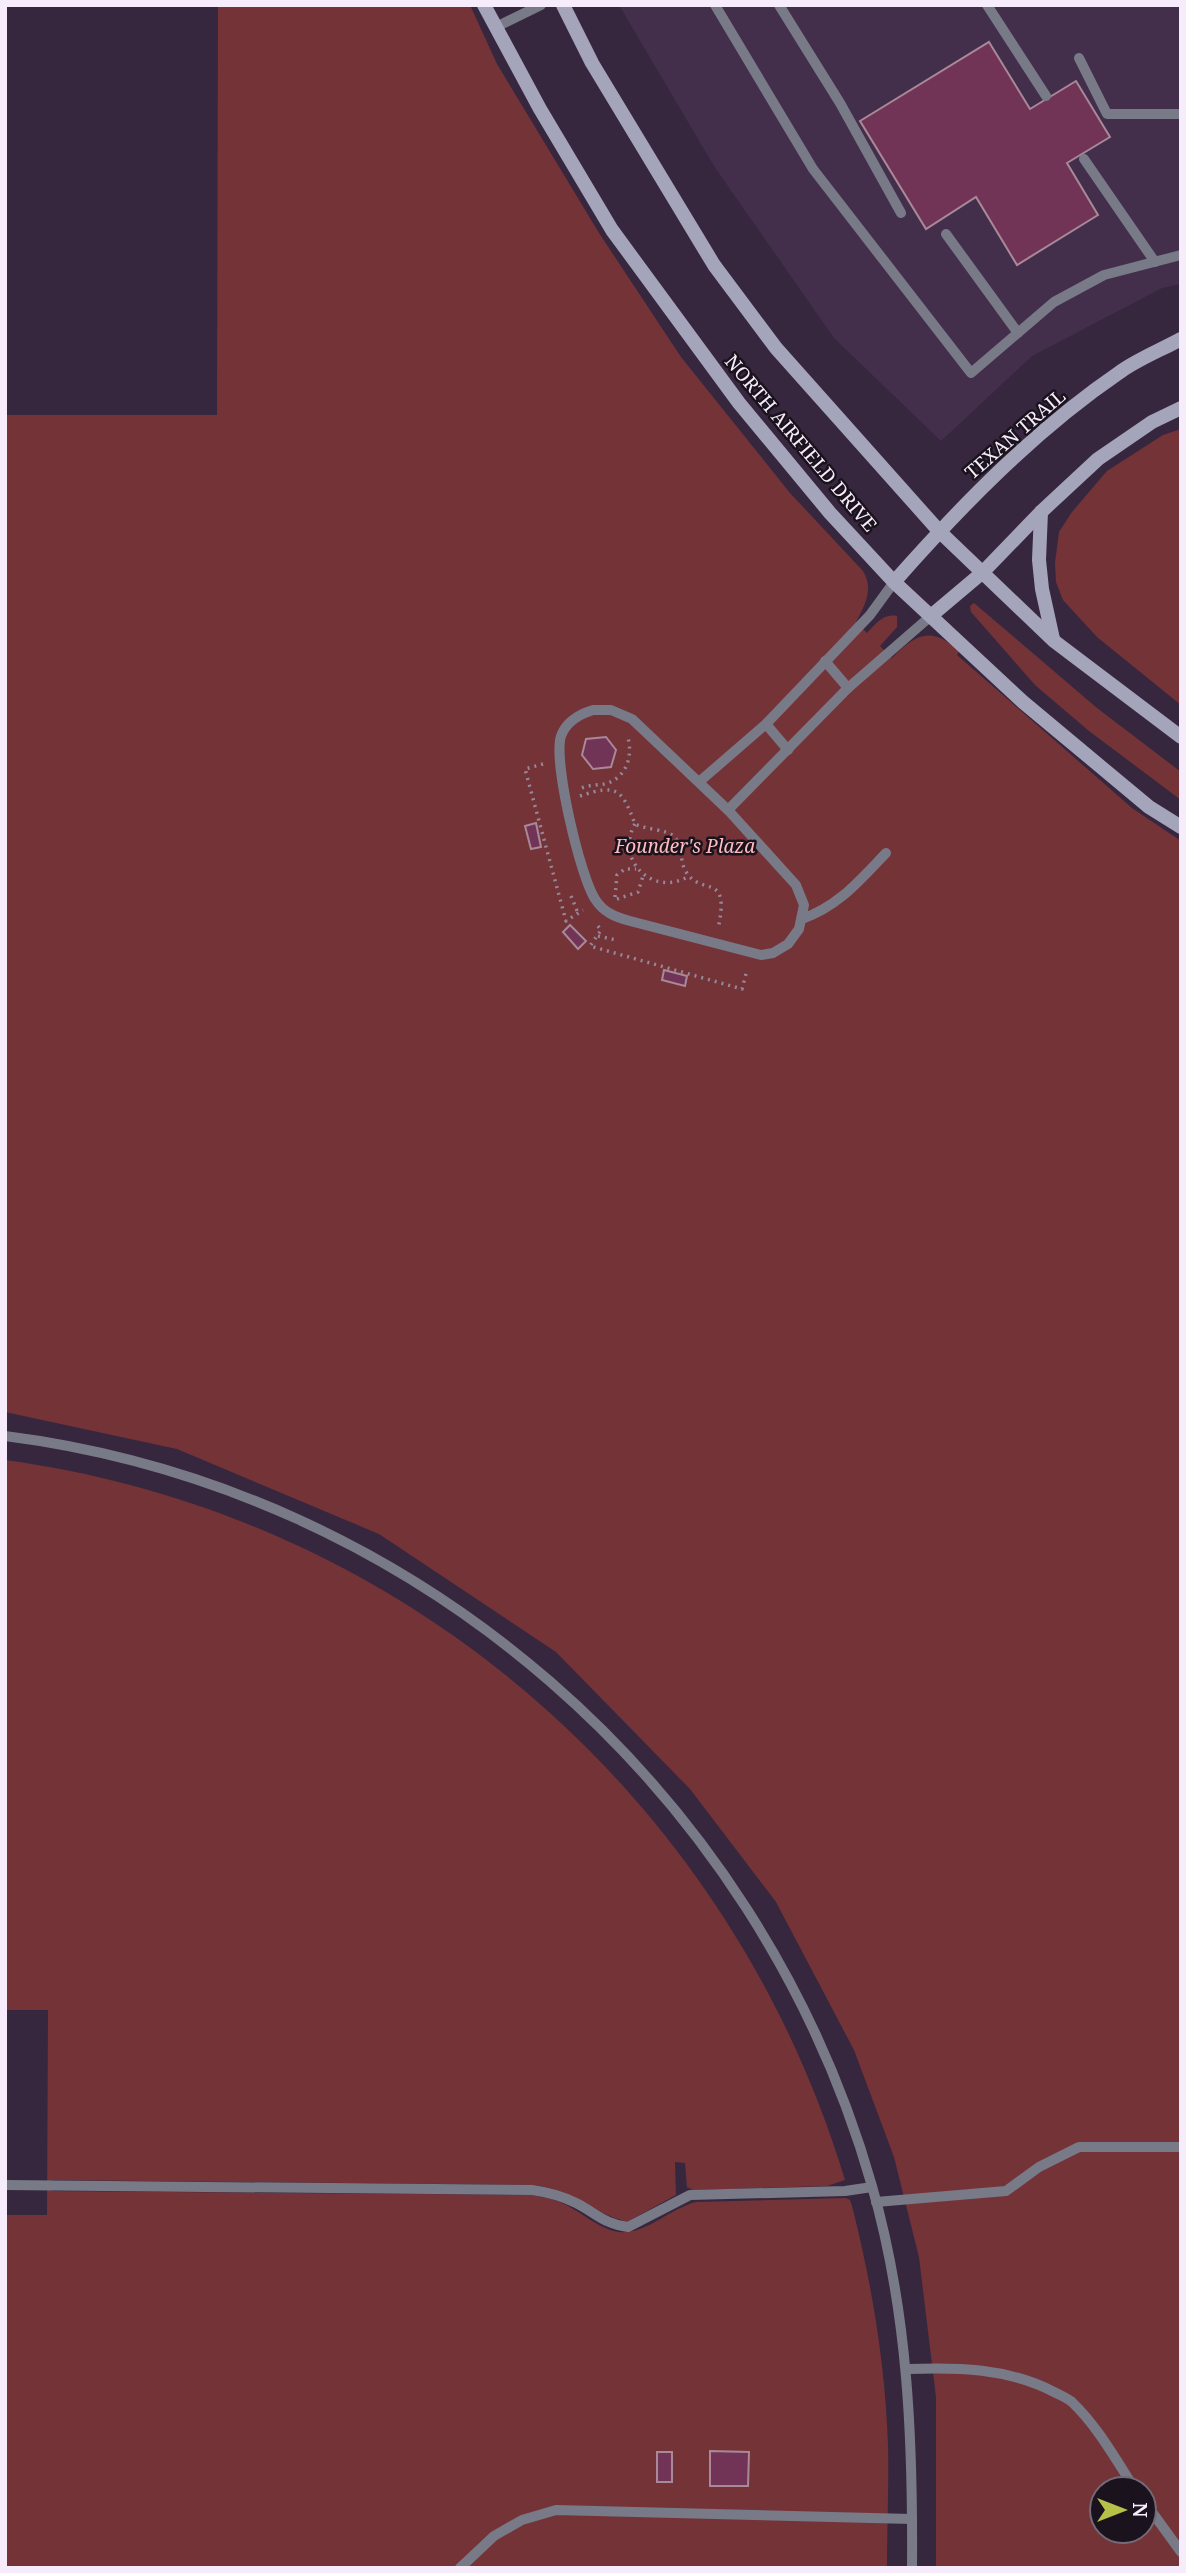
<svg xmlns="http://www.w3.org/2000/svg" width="1186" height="2573" font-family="'Noto Serif',serif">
<rect width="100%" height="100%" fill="#37273e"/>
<!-- built -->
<polygon fill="#432f4c" points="619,5 1181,5 1181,284 1162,288 1032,356 941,441 834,338 714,166"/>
<!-- green -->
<g fill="#743337" fill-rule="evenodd">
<path d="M218,5H470L497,64L599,233L681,357L790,493L863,571C874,589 865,605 856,622L867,633C875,624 884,613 897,616V627L880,646L892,658C916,633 932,626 959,651L957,655L1132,808L1181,841V2568H936V2397L919,2257L894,2157L854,2050L776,1902L690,1789L556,1652L379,1534L177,1449L5,1412V415H217ZM1102,2489H1144V2531H1102Z"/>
<polygon points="1181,429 1181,705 1097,637 1063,600 1056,582 1055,563 1059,532 1072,512 1107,471 1163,435"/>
<polygon points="974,603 1097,708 1181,772 1181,800 1089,731 1035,685 971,612 970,606"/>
<path d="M5,1460C404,1514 729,1796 845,2180L827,2186L693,2190L687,2187L685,2163L675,2162L676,2195L627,2222C593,2213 568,2187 531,2185L52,2180V2191L531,2195C541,2197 552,2198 562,2203C583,2212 603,2234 626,2232C649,2231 672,2208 696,2202L846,2198L850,2200L852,2206C872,2285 885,2363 888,2444C889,2485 887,2527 887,2568H5V2215H47L48,2010H5Z"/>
</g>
<!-- building -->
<g fill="#713457" stroke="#a98898" stroke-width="2">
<polygon points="989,42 1030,109 1076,81 1110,137 1067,163 1098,215 1017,265 976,197 926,229 860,121"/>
<polygon points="606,737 616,750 611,767 593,769 582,755 586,739"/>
<polygon points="536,823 541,847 531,849 525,826"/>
<polygon points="570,925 586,941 578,949 563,932"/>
<polygon points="664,970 687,976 685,986 662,980"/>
<polygon points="710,2451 749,2452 748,2486 710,2486"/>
<rect x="657" y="2452" width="15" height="30"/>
</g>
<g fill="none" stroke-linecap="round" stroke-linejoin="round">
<!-- path -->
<g stroke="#95889b" stroke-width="3.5" stroke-dasharray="2 5" stroke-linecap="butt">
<polyline points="543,764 525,769 566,921 583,910"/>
<path d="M582,788C589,785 597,785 604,784C626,779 633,757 628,738"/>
<path d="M580,796C618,783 622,790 635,824C645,829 666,830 672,835C684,844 679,859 685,870C701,899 731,869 718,929"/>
<path d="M635,824C614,860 654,898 689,876"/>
<polyline points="571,896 578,913"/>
<polyline points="615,897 617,875 625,869 636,869"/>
<polyline points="617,899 638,892 643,876"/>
<polyline points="598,926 601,930 590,946 742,989 747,970"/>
<polyline points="598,936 616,940"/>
</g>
<!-- lane -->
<g stroke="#797a88" stroke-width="10">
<polyline points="715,5 813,169 971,373 1054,302 1104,275 1181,255"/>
<polyline points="779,5 840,103 901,213"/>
<polyline points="987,5 1046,96"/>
<polyline points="496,27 541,5"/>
<polyline points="1079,58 1107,114 1181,114"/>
<polyline points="1084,159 1155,262"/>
<polyline points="946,234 1018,333"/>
<polyline points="825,661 848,688"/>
<path d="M593,710H611L632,719L728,810L796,885L804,905L799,929L788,944L773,953L761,955L630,921C615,917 603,912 595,899C580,876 553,761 561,736C566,722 580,714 593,710Z"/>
<polyline points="766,724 788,750"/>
<polyline points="699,782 766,724 870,615 894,582"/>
<polyline points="728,810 848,688 932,615"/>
<path d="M802,919C839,906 860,880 886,853"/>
<path d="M5,1436C416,1488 759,1789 872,2186C908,2311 913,2439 912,2568"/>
<path d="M5,2185L532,2190C547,2192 562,2196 576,2203C596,2213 604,2224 628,2227L690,2195L845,2191L872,2187"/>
<polyline points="876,2202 1006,2191 1039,2167 1079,2147 1181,2147"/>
<path d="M907,2369C957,2367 1008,2368 1054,2392C1060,2395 1067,2398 1072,2402C1098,2427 1116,2460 1135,2489"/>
<polyline points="1144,2501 1181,2552"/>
<polyline points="460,2568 494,2536 522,2520 556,2510 912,2519"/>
</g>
<!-- secondary -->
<g stroke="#a4a5bb" stroke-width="14">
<polyline points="484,5 540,109 612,230 739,403 830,513 894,582 1023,702 1149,807 1181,827"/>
<polyline points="563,5 592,63 714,265 776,348 939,531 1054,641 1181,737"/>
<polyline points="1041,512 1039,560 1042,589 1053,639"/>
<path d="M894,582C962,505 1035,430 1120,372C1138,359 1161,350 1181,339"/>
<polyline points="932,615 983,572 1041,512 1098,459 1152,422 1181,408"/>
</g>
</g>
<g text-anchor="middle" stroke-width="5" stroke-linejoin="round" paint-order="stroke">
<!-- street labels -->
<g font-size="19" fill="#f6ecfb" stroke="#1a131e">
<text transform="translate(1015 434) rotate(-41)" y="7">TEXAN TRAIL</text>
<text transform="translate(801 443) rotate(50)" y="7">NORTH AIRFIELD DRIVE</text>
</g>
<!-- park labels -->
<g font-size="19" font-style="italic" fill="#febcbd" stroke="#1a131e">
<text x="685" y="853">Founder's Plaza</text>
</g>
</g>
<!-- border -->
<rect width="1186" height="2573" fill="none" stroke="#f6ecfb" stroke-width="14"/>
<!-- north arrow -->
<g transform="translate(1123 2510) rotate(90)"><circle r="33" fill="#1a131e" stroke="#726a76" stroke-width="2"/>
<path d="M0-5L12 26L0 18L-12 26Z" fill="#b7c148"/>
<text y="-10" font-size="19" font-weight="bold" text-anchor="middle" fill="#f6ecfb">N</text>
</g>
</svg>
